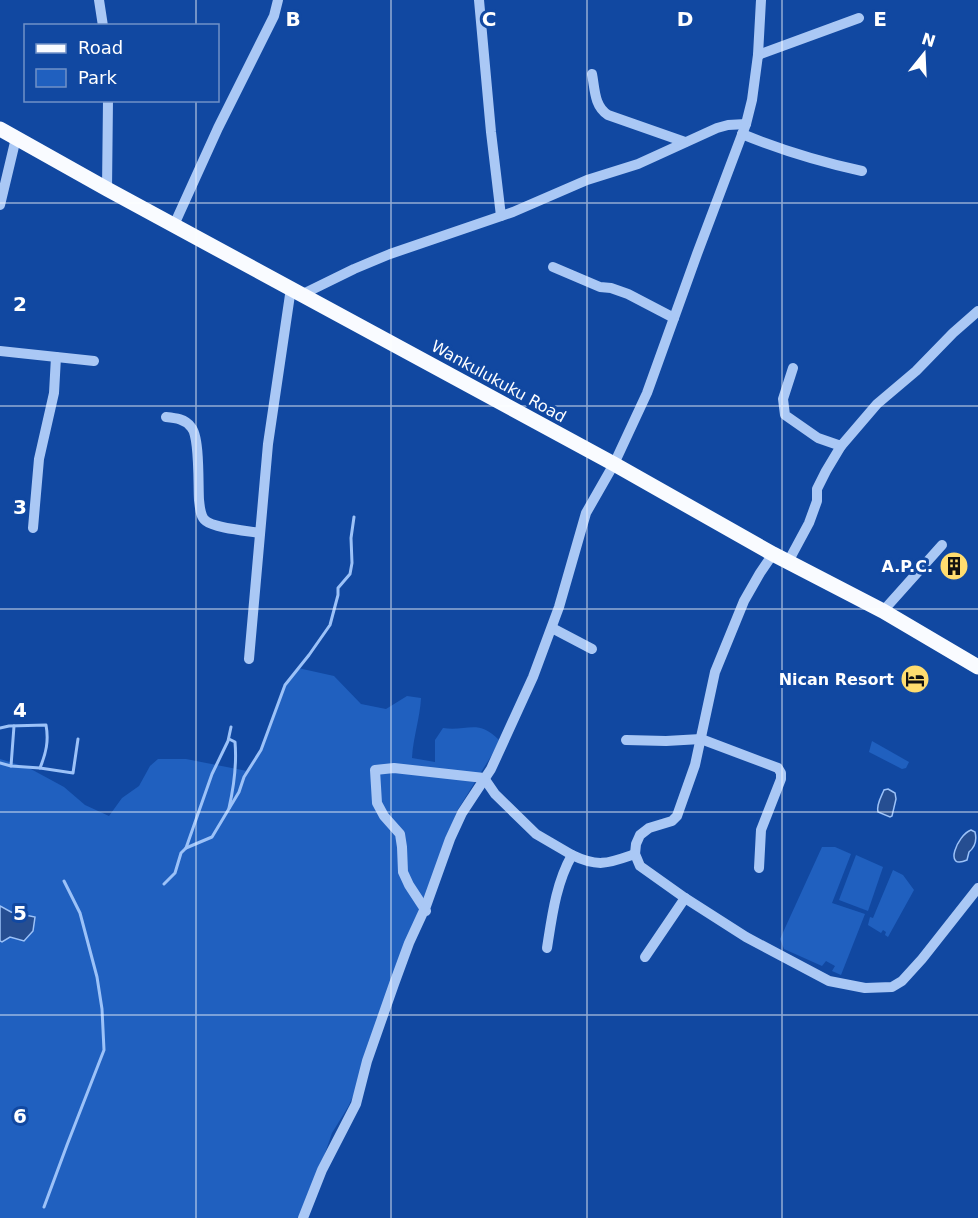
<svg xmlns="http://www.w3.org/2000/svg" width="978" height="1218" font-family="'DejaVu Sans',sans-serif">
<rect width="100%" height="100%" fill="#1148a1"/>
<!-- green -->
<g fill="#2060bf">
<path d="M298,668L334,676L361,704L386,709L407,696L421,698C420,718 413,738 412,758L435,762V740L443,728C466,732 478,718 499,740L493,753L457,811L355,1092L348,1107L332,1133L312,1191L301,1218H0V941L2,942L35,917L11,912L0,906V759L29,768L64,787L85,805L109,816L122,798L139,786L150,766L158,759H186L247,771L261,750L285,685Z"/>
<polygon points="872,741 909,762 906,768 902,769 869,752"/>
<polygon points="822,847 835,847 851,854 832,903 865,914 841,975 832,971 835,966 826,961 822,966 784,949 780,939"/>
<polygon points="856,855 883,867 868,911 839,900"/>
<polygon points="893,870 903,875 914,890 888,937 885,935 886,932 883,930 881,933 868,925 870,917 873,918"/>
</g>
<!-- water -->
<g fill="#264e91" stroke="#9cc2f8" stroke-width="1.5">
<path d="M888,789L895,793L896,799L892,816L890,817L878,812C876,805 881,797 884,790Z"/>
<path d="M971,830L975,832C977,840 975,847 969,852L967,860C943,871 957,835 971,830Z"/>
<polygon points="0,906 11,912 35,917 33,931 24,941 10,937 2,942 0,941"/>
</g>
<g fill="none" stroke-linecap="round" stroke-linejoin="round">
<!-- stream -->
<g stroke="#9cc2f8" stroke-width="3">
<path d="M0,728L9,726L46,725C49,741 46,753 40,768"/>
<polyline points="0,763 11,766 40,768 73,773 78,739"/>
<polyline points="11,766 14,726"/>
<path d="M229,808C234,786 237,765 235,742L229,739"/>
<polyline points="186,848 212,837 239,792 244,777 261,750 285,685 309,655 330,625 338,595 338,588 350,574 352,563 351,538 354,517"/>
<polyline points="164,884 175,873 181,853 186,848 212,774 228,741 231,727"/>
<polyline points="44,1207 67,1145 104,1050 102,1009 97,977 80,913 64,881"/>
</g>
<!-- minor -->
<g stroke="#aac8f5" stroke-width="10">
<polyline points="99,0 103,26"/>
<polyline points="479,0 491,132 501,216"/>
<polyline points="758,55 859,18"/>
<path d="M592,74C595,89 594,106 608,115L685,142"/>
<path d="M742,134C781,150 821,162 862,171"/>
<polyline points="107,189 108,100"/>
<polyline points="0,205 16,138"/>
<polyline points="174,225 218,128 274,16 278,0"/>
<polyline points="553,267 600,287 611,288 628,294 674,318"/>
<polyline points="303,294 354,269 390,254 513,212 587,180 638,164 717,128 728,125 746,124"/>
<polyline points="0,351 94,361"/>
<polyline points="793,368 783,399 785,415 818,438 841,446 877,404 916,371 953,333 978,311"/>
<path d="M166,417C176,418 185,419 191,427C200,436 198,485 199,500C200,507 200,517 206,521C214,528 249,531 260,533"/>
<polyline points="33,528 39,459 54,393 56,357"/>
<polyline points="773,554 760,573 744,601 715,672 695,765 677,816 672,821 649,828 640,835 636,844 635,854 640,866 685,898 746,937 829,981 865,988 892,987 902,981 922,959 978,888"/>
<polyline points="788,562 809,523 817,501 817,489 826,471 841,446"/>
<polyline points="883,611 942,545"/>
<polyline points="552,628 592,649"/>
<polyline points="249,659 268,444 291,288"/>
<polyline points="626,740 666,741 701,739 778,768 781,773 781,779 761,830 759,868"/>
<polyline points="426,911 409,885 403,872 402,847 400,834 384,816 377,803 375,770 394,768 484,778 495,794 536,834 572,855"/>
<path d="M547,948C552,916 556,883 572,855C599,868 609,863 635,854"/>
<polyline points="645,957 685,898"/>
<polyline points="303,1218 322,1170 356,1104 367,1061 394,984 409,943 426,906 450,839 462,813 491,769 533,677 559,607 586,513 614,464 647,393 697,254 746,124 752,100 758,55 761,0"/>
</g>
<!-- major -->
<polyline stroke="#f9fbff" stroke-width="15" points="0,129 107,189 614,464 773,554 883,611 978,667"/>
</g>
<!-- grid -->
<path fill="none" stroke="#fff" stroke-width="1.5" stroke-opacity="0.55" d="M196,0V26M391,0V1218M587,0V1218M782,0V1218M196,100V1218M0,203H978M0,406H978M0,609H978M0,812H978M0,1015H978"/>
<!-- icons -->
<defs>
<g id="building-disc" transform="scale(1.5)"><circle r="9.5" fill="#ffdd6f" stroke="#1148a1"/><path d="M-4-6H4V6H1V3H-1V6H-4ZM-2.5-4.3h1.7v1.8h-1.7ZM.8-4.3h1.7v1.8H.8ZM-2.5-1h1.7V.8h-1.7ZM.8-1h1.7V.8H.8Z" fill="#111"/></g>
<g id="hotel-disc" transform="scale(1.5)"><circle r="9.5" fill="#ffdd6f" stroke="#1148a1"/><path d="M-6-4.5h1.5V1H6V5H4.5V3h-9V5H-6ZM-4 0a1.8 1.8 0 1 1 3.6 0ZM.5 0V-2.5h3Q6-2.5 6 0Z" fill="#111"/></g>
</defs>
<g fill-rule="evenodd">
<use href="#building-disc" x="954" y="566"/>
<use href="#hotel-disc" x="915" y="679"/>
</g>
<g text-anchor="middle" stroke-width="6" stroke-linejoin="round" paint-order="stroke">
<!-- street labels -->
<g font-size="16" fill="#fff" stroke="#1148a1">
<text transform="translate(499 381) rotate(29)" y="6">Wankulukuku Road</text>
</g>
<!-- poi labels -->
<g font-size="16" font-weight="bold" fill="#fff" stroke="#1148a1" text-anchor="end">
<text x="933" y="572">A.P.C.</text>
<text x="894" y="685">Nican Resort</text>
</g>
</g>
<g font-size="20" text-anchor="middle" font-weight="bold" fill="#fff" stroke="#1148a1" stroke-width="6" stroke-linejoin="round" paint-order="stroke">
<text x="293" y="26">B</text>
<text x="489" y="26">C</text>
<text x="685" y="26">D</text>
<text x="880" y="26">E</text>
<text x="20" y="311">2</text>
<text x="20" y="514">3</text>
<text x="20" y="717">4</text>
<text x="20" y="920">5</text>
<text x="20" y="1123">6</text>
</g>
<!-- legend -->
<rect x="24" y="24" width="195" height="78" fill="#1148a1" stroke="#7091c7" stroke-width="1.5"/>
<rect x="36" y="44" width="30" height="9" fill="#f9fbff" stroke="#7091c7" stroke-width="1.5"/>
<text x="78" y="54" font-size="18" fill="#ffffff">Road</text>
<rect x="36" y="69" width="30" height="18" fill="#2060bf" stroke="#7091c7" stroke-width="1.5"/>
<text x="78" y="84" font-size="18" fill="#ffffff">Park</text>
<!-- north arrow -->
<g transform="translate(924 54) rotate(18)" stroke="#1148a1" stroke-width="4.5" paint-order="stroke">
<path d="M0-4.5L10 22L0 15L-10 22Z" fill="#ffffff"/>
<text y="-9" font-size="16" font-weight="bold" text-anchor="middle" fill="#ffffff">N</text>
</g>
</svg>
